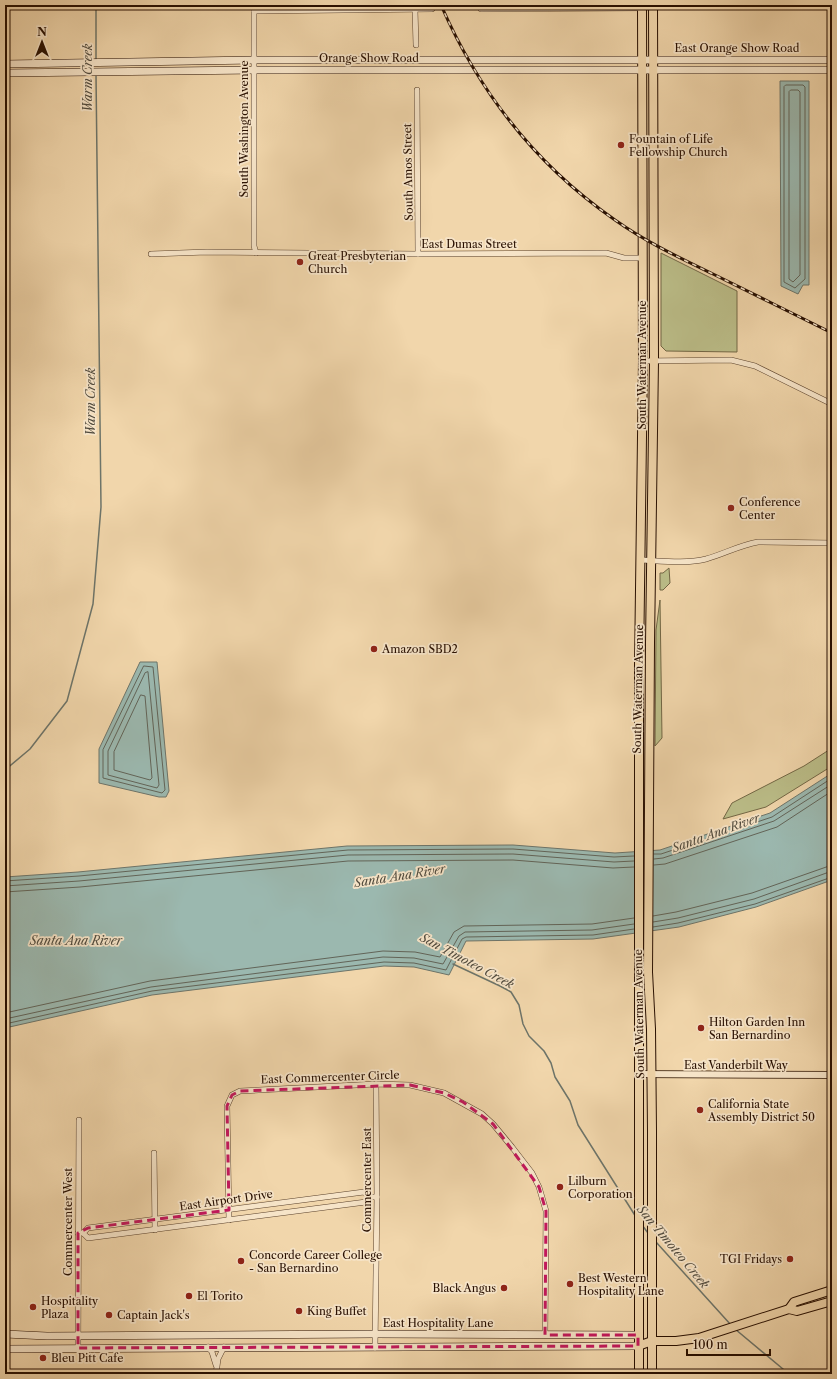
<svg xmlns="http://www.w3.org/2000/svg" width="837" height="1379" font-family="'Libre Caslon Text',serif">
<rect width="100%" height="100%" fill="#f1d6ab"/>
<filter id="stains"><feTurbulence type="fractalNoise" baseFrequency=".005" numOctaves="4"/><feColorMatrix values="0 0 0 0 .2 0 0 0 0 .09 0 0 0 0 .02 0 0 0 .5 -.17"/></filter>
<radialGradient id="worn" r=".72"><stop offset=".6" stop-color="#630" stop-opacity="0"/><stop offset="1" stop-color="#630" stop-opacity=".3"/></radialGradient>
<!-- green -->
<g fill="#bbbd88" stroke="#726644">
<polygon points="661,253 737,291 737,352 666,351 661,346"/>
<polygon points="669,568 670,583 663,590 660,590 660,573 663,573"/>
<polygon points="660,600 662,738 655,746 656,630"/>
<polygon points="832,748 832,766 766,807 723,819 732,803 804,766"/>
</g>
<!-- water -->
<g fill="#9bb8af" stroke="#6d7469">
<polygon points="780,81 809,81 809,285 803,285 798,294 781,286"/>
<polygon points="140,662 157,662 169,791 166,797 159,797 99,783 99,749"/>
<polygon points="832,773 832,880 756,907 679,927 593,939 466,941 449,975 414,967 384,966 152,995 5,1028 5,877 78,872 347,846 513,845 615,853 660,850 770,813"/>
</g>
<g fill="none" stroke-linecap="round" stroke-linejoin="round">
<!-- shore -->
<g stroke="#626458" stroke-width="1">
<polygon points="786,85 803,85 805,87 805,279 795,288 784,282 784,87"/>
<polygon points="791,90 798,90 800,92 800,275 793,282 789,279 789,92"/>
<polygon points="144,666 153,667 165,790 162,793 103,778 103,750"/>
<polygon points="148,672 159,785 157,788 108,775 108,751 145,673"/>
<polygon points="141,695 145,696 152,778 150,780 114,770 114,752"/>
<polyline points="654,854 661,854 772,817 832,778"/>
<polyline points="654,859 663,858 774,821 832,784"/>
<polyline points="654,865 665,864 777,827 832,791"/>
<polyline points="5,881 79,876 348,850 513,849 614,857 634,856"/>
<polyline points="5,886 79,881 348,855 513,854 614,862 634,861"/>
<polyline points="5,892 80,887 348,861 513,860 613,868 634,867"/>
<polyline points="653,916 676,912 752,893 832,865"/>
<polyline points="653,922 678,918 754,899 832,871"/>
<polyline points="653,927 678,923 755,904 832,877"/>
<polyline points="5,1013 150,981 383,951 415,952 440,957 454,932 464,926 592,924 634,918"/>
<polyline points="5,1019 151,987 383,957 414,958 443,964 459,936 465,932 592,930 634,924"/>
<polyline points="5,1024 152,991 384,962 414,963 446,970 462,939 466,937 593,935 634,929"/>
</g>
<!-- stream -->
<g stroke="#6d7469" stroke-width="1.5">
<polyline points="96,61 96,5"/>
<polyline points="5,770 30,749 67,701 93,604 101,507 96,75"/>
<polyline points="453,964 500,986 511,992 519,1005 523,1024 529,1036 544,1051 551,1063 555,1077 570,1101 578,1125 636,1217"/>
<polyline points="642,1225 648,1233"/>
<polyline points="656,1242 731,1325"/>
<polyline points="735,1329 789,1374"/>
</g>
<!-- minor casing -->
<g stroke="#5a412b" stroke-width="6">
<g id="minor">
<polyline points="254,5 254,246 256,253"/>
<polyline points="481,5 481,9 642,8"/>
<polyline points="415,10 416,45"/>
<polyline points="254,11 432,9"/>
<polyline points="417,90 418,254"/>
<polyline points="151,254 207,252 418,254 606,253 624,258 642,258"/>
<polyline points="643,361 731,360 755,366 832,404"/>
<path d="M641,560C662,561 686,564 706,559C724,554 740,545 758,542L832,543"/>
<polyline points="154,1153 155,1230"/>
<polyline points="229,1220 227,1106 232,1095 240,1091 376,1084 410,1085 444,1093 482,1114 493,1124 512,1147 532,1173 539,1187 546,1211 545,1335"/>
<polyline points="78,1233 83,1233 88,1238 119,1234 366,1202 371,1197 377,1197"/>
<polyline points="83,1233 88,1228 364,1192 371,1197"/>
<polyline points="208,1347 212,1352 216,1365"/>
<polyline points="78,1348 79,1120"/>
<polyline points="375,1348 377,1197 376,1084"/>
<polyline points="216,1374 218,1359 224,1347"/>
</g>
</g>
<!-- tertiary casing -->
<g stroke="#5a412b" stroke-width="8">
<polyline id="tertiary" points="640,1074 832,1075"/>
</g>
<!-- secondary casing -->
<g stroke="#280f00" stroke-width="8">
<g id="secondary">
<polyline points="5,64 255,60 832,60"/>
<polyline points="5,73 255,70 832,70"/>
<polyline points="5,1334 47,1336 375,1334 638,1335"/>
<polyline points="5,1349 638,1346"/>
</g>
</g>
<!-- primary casing -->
<g stroke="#280f00" stroke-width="10">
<g id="primary">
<polyline points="789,1309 794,1302 832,1290"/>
<polyline points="638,1346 652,1341 676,1341 699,1338 789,1309 797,1311 832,1301"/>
<polyline points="639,1374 639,665 643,361 642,5"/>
<polyline points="652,1374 652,1131 651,1029 648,972 650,643 654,361 653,5"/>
</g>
</g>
<!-- minor -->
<use href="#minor" stroke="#f6e4c8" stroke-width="5"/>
<!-- tertiary -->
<use href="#tertiary" stroke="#f6e4c8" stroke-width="6"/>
<!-- secondary -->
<use href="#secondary" stroke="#f6e4c8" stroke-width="7"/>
<!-- primary -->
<use href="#primary" stroke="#f1d6ab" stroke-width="8"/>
<!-- rail casing -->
<g stroke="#280f00" stroke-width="3">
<path id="rail" d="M441,5C479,92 537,166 615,220C646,242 680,258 713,274C753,294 792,313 832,333"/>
</g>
<!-- rail -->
<use href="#rail" stroke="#f6e4c8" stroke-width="1.5" stroke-dasharray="4.5" stroke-linecap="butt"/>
</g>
<!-- marked area -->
<path fill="none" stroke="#c2185b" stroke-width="3" stroke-dasharray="8 5" stroke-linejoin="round" d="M410,1085L444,1093L463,1102L493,1124L539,1187L546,1211L545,1335H638V1346L78,1348V1233L88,1228L229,1210L227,1106L232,1095L240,1091Z"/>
<!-- markers -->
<g fill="#8f2418" stroke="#f6e4c8" stroke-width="1.5">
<circle cx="621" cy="145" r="4"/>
<circle cx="300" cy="262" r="4"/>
<circle cx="731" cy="508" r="4"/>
<circle cx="374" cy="649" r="4"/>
<circle cx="701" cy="1028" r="4"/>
<circle cx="700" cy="1110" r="4"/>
<circle cx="560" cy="1187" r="4"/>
<circle cx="790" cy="1259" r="4"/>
<circle cx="241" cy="1261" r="4"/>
<circle cx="570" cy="1284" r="4"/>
<circle cx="504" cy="1288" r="4"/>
<circle cx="189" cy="1296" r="4"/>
<circle cx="33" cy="1307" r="4"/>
<circle cx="299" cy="1311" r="4"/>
<circle cx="109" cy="1315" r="4"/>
<circle cx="43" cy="1358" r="4"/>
</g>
<g text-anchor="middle" stroke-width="3.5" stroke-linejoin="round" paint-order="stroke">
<!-- street labels -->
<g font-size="11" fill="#280f00" stroke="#f6e4c8">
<text x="737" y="52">East Orange Show Road</text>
<text x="369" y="62">Orange Show Road</text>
<text transform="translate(244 129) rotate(-90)" y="4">South Washington Avenue</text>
<text transform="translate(408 172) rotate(-91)" y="4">South Amos Street</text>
<text x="469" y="248">East Dumas Street</text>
<text transform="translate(642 365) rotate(-90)" y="4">South Waterman Avenue</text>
<text transform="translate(638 689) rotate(-89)" y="4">South Waterman Avenue</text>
<text transform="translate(639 1014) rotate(-91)" y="4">South Waterman Avenue</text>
<text x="736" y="1069">East Vanderbilt Way</text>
<text transform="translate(330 1077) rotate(-2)" y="4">East Commercenter Circle</text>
<text transform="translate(367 1180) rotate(-90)" y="4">Commercenter East</text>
<text transform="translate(226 1200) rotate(-8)" y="4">East Airport Drive</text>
<text transform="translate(68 1222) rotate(-90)" y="4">Commercenter West</text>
<text x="438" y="1327">East Hospitality Lane</text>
</g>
<!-- poi labels -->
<g font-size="11" fill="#280f00" stroke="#f6e4c8" text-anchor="start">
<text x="629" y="143">Fountain of Life<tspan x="629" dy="13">Fellowship Church</tspan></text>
<text x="308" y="260">Great Presbyterian<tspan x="308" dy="13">Church</tspan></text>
<text x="739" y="506">Conference<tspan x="739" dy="13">Center</tspan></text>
<text x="382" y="653">Amazon SBD2</text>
<text x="709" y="1026">Hilton Garden Inn<tspan x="709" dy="13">San Bernardino</tspan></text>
<text x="708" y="1108">California State<tspan x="708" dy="13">Assembly District 50</tspan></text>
<text x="568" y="1185">Lilburn<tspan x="568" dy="13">Corporation</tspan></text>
<text x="249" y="1259">Concorde Career College<tspan x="249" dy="13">- San Bernardino</tspan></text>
<text x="782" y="1263" text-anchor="end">TGI Fridays</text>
<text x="578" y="1282">Best Western<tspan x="578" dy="13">Hospitality Lane</tspan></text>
<text x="496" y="1292" text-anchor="end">Black Angus</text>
<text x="197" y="1300">El Torito</text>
<text x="41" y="1305">Hospitality<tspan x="41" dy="13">Plaza</tspan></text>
<text x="307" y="1315">King Buffet</text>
<text x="117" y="1319">Captain Jack's</text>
<text x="51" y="1362">Bleu Pitt Cafe</text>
</g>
<!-- water labels -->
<g font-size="12" font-style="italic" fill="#504a3d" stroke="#f6e4c8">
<text transform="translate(88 78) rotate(-90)" y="4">Warm Creek</text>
<text transform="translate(91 402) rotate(-90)" y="4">Warm Creek</text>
<text transform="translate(716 833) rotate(-20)" y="4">Santa Ana River</text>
<text transform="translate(400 876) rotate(-9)" y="4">Santa Ana River</text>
<text x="76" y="945">Santa Ana River</text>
<text transform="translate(467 961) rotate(28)" y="4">San Timoteo Creek</text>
<text transform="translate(673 1247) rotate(50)" y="4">San Timoteo Creek</text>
</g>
</g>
<!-- margin -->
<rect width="837" height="1379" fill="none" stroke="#f1d6ab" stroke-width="20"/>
<rect x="6" y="6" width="825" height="1367" fill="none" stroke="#280f00" stroke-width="2"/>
<rect x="10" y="10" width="817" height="1359" fill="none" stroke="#280f00"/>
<!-- north arrow -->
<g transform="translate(42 42)" stroke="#f6e4c8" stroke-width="3" paint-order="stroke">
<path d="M0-3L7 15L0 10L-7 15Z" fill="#280f00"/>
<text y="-6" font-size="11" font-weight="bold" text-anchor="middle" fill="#280f00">N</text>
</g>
<!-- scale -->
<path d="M687 1349v6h83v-6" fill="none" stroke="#280f00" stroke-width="2"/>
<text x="693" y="1349" font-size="12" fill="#280f00" stroke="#f6e4c8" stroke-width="3" paint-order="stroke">100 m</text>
<rect width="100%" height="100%" filter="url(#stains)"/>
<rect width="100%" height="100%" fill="url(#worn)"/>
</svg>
